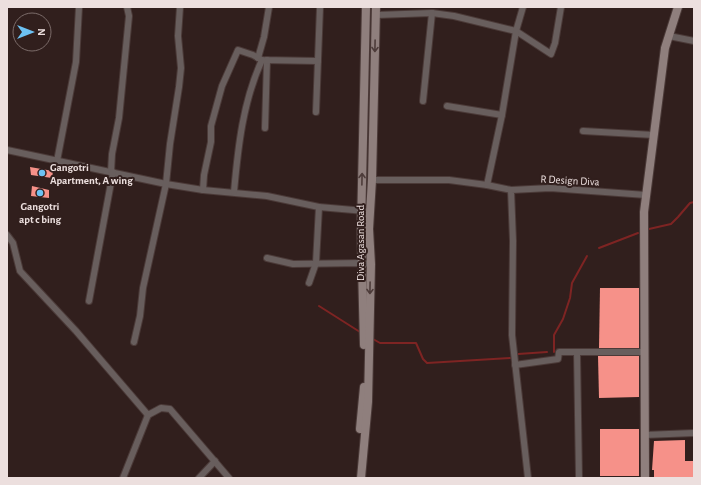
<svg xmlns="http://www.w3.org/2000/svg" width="701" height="485" font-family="'Alegreya Sans',sans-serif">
<rect width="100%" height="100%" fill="#311f1d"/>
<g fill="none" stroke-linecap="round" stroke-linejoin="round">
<!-- stream -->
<g stroke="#7e2423" stroke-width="2">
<polyline points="649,229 671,224 678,217 690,203 694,202"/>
<polyline points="599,248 638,233"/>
<polyline points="319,306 360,332"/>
<polyline points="373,339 380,343 416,343 423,359 427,363 510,358"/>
<polyline points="554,352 554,335 563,319 570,298 572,283 587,256"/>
<polyline points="518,354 547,352"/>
</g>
</g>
<!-- building -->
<g fill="#f69189">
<polygon points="30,167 53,171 52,178 31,175"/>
<polygon points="32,186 49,190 49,198 31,196"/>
<polygon points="600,288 639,288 639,348 599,348"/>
<polygon points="598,356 639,356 639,397 599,398"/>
<rect x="600" y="429" width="39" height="47"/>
<polygon points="685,440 685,461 694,461 694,478 654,478 654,470 652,470 654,441"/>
</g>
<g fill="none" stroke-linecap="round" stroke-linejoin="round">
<!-- street casing -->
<g stroke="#4b3a38" stroke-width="8">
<g id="street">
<polyline points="376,15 432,13 454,16 516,31 551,54 555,43 561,7"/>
<polyline points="669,36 694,41"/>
<polyline points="258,58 264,37 269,7"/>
<polyline points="423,101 432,13"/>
<polyline points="447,106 502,115"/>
<polyline points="316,112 320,7"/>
<polyline points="265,128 267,60"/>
<polyline points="583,131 654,135"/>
<polyline points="7,150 166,184 203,190 267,196 319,207 365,211"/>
<polyline points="57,161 76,62 79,7"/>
<polyline points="111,172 112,154 119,118 129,16 127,7"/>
<polyline points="372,180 449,180 487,185 511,190"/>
<polyline points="487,185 502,115 516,31 523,7"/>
<polyline points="203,190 204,175 211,142 211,126 222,86 238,50 253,55 262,60 318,61"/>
<path d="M234,192C238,147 243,101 262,60"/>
<polyline points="7,235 13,243 20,271 76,331 148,415 161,408 170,409 229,478"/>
<polyline points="267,258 293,264 362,263 371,264"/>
<polyline points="309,283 316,263 319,207"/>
<polyline points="89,301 113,172"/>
<polyline points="134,342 140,316 143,288 166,184 170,144 179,87 181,68 178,36 180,7"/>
<polyline points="577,352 579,478"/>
<polyline points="515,365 558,359 559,352 644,352"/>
<polyline points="644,435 694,433"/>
<polyline points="123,478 148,415"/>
<polyline points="199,478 215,461"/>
<polyline points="528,478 512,335 513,241 511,190 550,188 646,195"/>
</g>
</g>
<!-- secondary casing -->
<g stroke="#4b3a38" stroke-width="10">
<g id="secondary">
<polyline points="364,345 361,227 366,7"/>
<polyline points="360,429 364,387"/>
<polyline points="361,478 368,402 371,264 369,229 372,180 376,7"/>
<polyline points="645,478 644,212 665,48 678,7"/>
</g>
</g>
<!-- street -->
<use href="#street" stroke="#685e5d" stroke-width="6"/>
<!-- secondary -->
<use href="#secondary" stroke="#8f7f7d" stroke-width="8"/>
</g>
<!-- one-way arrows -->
<defs><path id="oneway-shaft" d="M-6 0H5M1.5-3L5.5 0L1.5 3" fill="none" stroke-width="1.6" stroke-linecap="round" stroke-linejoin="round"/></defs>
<g stroke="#4d3c3a">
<use href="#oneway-shaft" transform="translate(375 46) rotate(91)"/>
<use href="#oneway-shaft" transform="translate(362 179) rotate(-89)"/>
<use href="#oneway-shaft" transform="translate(370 288) rotate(91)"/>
</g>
<!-- markers -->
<g fill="#6dc2f3" stroke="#311f1d" stroke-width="1.5">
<circle cx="42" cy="173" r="4"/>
<circle cx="40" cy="193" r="4"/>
</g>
<g text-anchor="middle" stroke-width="4" stroke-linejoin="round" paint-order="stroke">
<!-- poi labels -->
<g font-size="11" font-weight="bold" fill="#ecdfde" stroke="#311f1d" text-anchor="start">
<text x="50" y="171">Gangotri<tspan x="50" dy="13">Apartment, A wing</tspan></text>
<text x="40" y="210" text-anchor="middle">Gangotri<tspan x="40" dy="13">apt c bing</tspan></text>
</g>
<!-- street labels -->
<g font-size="11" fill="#ecdfde" stroke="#311f1d">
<text transform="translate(570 180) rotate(3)" y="4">R Design Diva</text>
<text transform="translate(360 243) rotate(-90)" y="4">Diva Agasan Road</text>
</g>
</g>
<!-- border -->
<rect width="701" height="485" fill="none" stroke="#ecdfde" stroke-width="16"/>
<!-- north arrow -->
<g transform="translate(32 32) rotate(90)"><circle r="19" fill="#311f1d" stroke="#7c6c6a"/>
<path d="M0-3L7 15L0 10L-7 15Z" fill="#6dc2f3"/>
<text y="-6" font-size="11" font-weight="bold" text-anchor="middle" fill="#ecdfde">N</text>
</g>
</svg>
